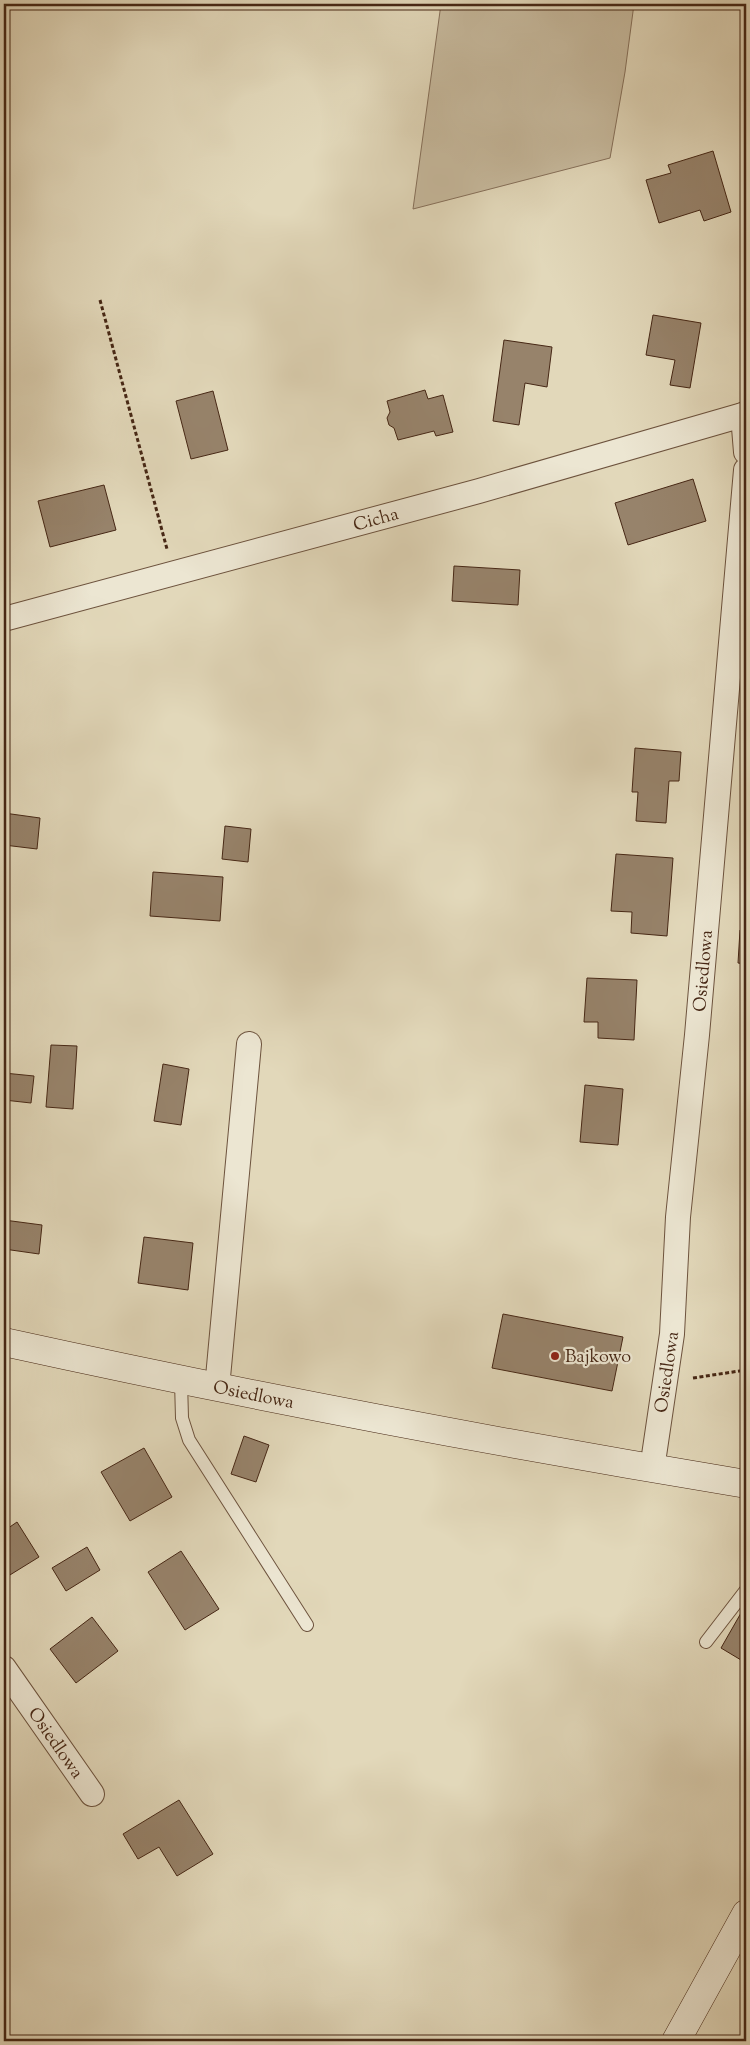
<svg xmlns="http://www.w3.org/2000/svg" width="750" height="2045" font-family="'Sorts Mill Goudy',serif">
<rect width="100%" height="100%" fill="#e2d8ba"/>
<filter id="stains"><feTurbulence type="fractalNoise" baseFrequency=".004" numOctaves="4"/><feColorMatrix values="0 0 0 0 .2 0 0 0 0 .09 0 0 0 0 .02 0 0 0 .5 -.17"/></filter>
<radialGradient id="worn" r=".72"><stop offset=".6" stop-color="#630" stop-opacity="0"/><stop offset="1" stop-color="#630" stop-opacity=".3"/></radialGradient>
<!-- green -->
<polygon fill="#c7ba9e" stroke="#86705a" points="441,4 634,4 625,72 610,158 413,209"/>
<!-- building -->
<g fill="#97836b" stroke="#462715">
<polygon points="713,151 731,212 704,221 700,210 659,223 646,180 671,173 668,165"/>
<polygon points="653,315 701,323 690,388 670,385 675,360 646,355"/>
<polygon points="504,340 552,347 547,387 525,383 519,425 493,421"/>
<polygon points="425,390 428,399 443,395 453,432 436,436 434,431 398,440 394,428 389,425 387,418 390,412 387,401"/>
<polygon points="213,391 228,450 191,459 176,401"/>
<polygon points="693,479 706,521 628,545 615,503"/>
<polygon points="104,485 116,530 50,547 38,501"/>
<polygon points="454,566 520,570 518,605 452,601"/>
<polygon points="635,748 681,752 679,781 669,781 666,823 636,821 638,792 632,792"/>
<polygon points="4,813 40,818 37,849 4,845"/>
<polygon points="225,826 251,829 248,862 222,859"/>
<polygon points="616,854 673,858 667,936 631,933 632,912 611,911"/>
<polygon points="153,872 223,877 220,921 150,916"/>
<polygon points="740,930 746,930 746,964 738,963"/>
<polygon points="587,978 637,980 634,1040 598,1038 598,1022 584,1022"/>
<polygon points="51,1045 77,1046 73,1109 46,1107"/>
<polygon points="163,1064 189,1069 181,1125 154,1121"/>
<polygon points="4,1073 34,1076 31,1103 4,1100"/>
<polygon points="585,1085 623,1089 618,1145 580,1142"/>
<polygon points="4,1220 42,1225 39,1254 4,1249"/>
<polygon points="144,1237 193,1243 188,1290 138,1283"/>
<polygon points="503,1314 623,1337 612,1391 492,1368"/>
<polygon points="244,1436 269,1445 256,1482 231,1474"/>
<polygon points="144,1448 172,1497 130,1521 101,1472"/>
<polygon points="17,1522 39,1557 5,1578 4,1576 4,1531"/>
<polygon points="87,1547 100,1570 66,1591 52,1568"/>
<polygon points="181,1551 219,1609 185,1630 148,1572"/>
<polygon points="745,1606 746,1607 746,1663 721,1648"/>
<polygon points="92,1617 118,1651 76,1683 50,1649"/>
<polygon points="179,1800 213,1854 177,1876 159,1847 138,1859 123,1834"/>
</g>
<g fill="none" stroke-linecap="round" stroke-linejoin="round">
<!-- lane casing -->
<g stroke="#6d533e" stroke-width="14">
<g id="lane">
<polyline points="181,1381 182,1418 189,1440 307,1625"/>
<polyline points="706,1642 746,1590"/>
</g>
</g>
<!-- street casing -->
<g stroke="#6d533e" stroke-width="26">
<g id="street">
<polyline points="743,415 746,452"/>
<path id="s1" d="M4,619L479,491L746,414"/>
<polyline points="217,1388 249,1044"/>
<path id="s2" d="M652,1469L672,1334L678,1217L697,1035L746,470"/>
<path id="s3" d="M4,1668L92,1794"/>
</g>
</g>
<!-- secondary casing -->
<g stroke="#462715" stroke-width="29">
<g id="secondary">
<path id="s4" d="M4,1342C250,1396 498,1443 746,1484"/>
<polyline points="676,2041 746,1914"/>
</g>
</g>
<!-- path -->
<g stroke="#462715" stroke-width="3" stroke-dasharray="4 2.5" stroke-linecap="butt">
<polyline points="100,300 167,549"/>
<polyline points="693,1378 746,1370"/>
</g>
<!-- lane -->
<use href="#lane" stroke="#ece6d2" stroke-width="12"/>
<!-- street -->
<use href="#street" stroke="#ece6d2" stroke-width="24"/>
<!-- secondary -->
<use href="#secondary" stroke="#ece6d2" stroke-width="28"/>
</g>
<!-- markers -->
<circle fill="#8f2418" stroke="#ece6d2" stroke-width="2" cx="555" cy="1356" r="5"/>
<g text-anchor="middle" stroke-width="4.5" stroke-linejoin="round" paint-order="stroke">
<!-- street labels -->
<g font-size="18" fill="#462715" stroke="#ece6d2">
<text dy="6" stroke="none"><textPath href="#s1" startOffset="385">Cicha</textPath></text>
<text dy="6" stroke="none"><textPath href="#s2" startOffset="501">Osiedlowa</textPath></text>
<text dy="6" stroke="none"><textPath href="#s2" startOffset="98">Osiedlowa</textPath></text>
<text dy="6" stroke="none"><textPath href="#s4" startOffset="255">Osiedlowa</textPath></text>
<text dy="6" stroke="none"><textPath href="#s3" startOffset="91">Osiedlowa</textPath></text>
</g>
<!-- poi labels -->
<g font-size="18" fill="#462715" stroke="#ece6d2" text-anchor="start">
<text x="565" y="1362">Bajkowo</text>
</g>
</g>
<!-- margin -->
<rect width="750" height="2045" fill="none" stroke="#e2d8ba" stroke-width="20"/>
<rect x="5" y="5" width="740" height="2035" fill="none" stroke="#462715" stroke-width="2.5"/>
<rect x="10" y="10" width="730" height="2025" fill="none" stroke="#462715"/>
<rect width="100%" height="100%" filter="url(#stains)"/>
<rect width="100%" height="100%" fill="url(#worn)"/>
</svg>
